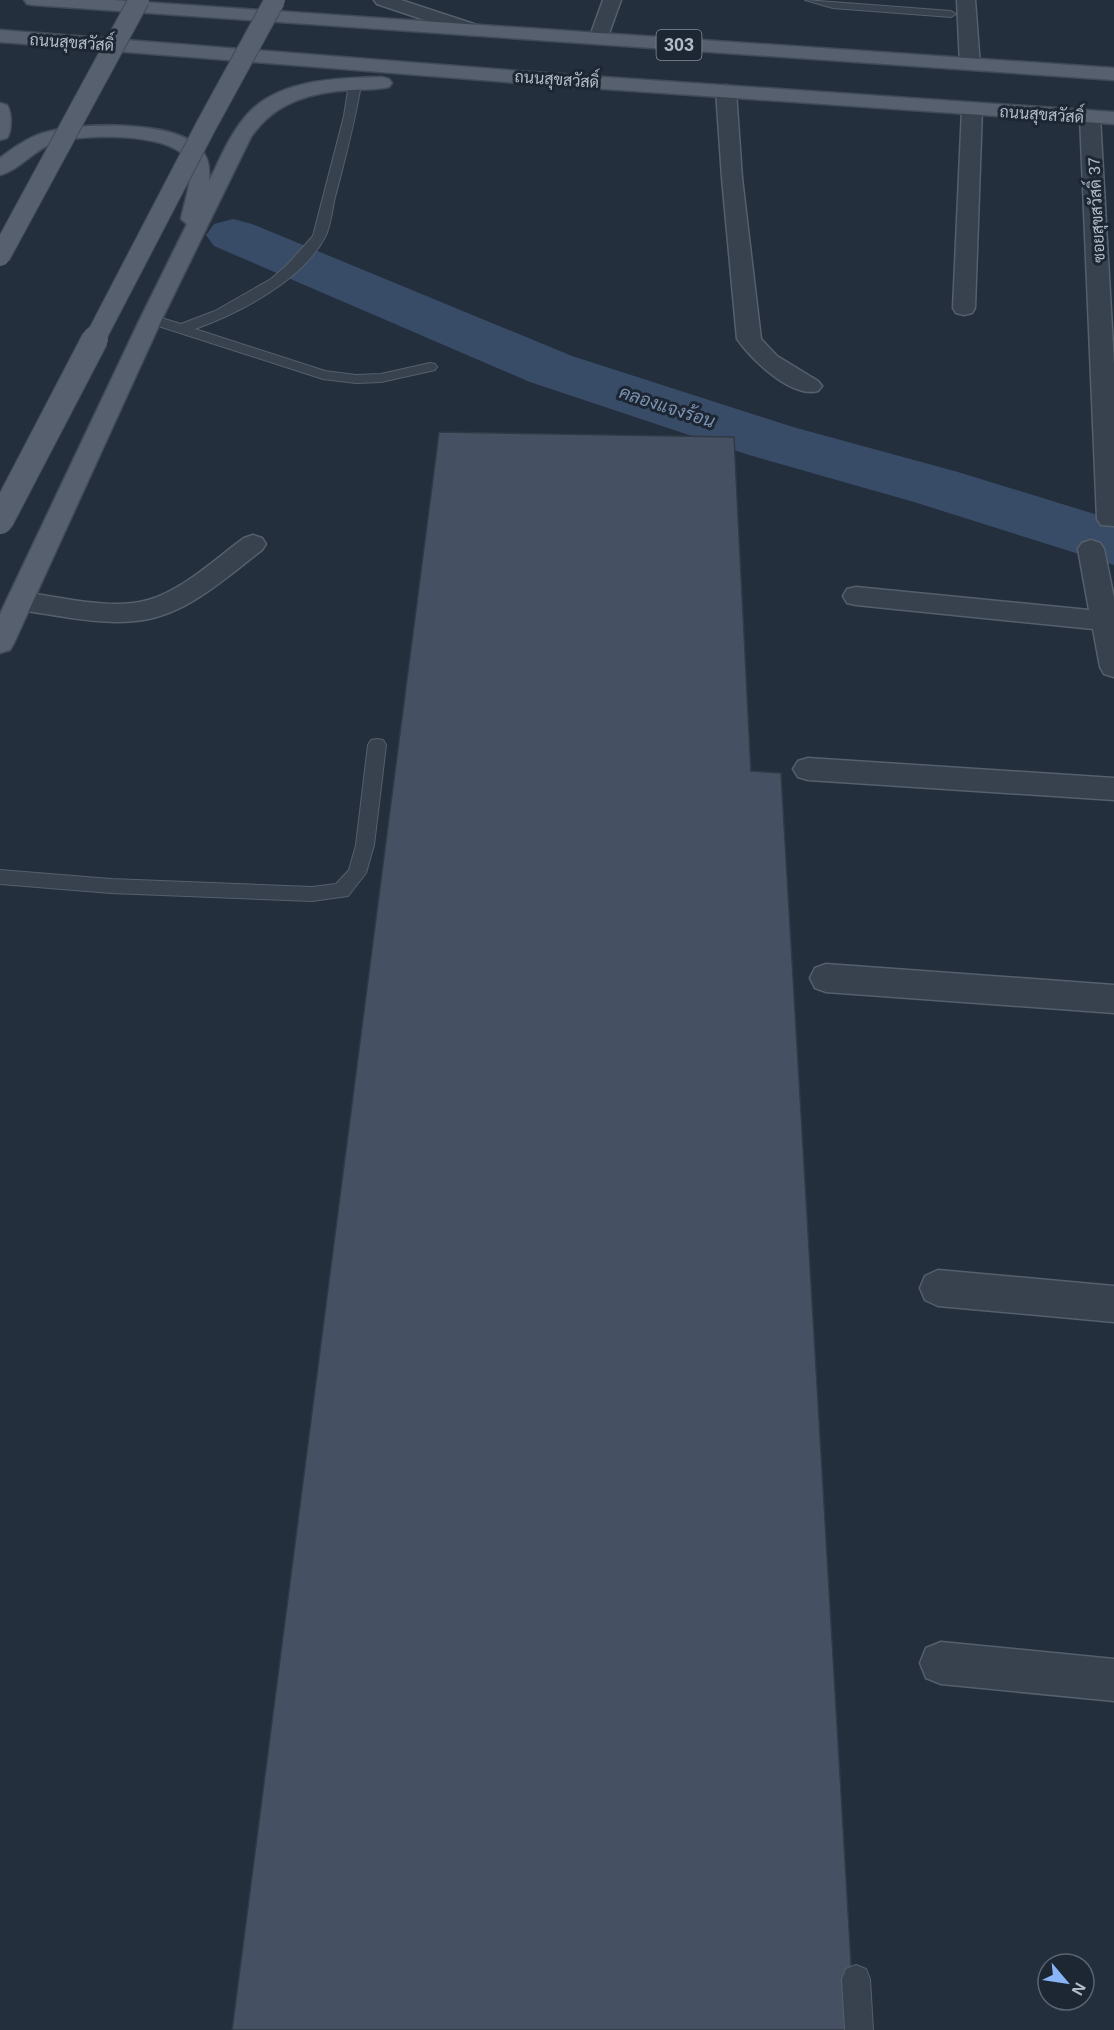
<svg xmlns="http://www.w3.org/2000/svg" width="1114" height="2030" font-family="Arial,Sarabun,sans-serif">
<rect width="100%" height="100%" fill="#242f3e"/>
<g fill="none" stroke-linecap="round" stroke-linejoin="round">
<!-- river -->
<polygon fill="#394c67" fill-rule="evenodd" points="233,219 252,224 572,356 793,427 958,472 1114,520 1114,565 914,502 749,455 530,382 214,246 206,235 214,224"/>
</g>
<!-- building -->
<polygon fill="#455162" stroke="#303945" stroke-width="1.5" points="439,432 734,437 751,771 781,773 855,2030 232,2030"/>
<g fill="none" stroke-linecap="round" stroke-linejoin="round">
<!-- lane casing -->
<g stroke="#565f6c" stroke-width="2">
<g id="lane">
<polygon points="805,0 951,11 956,14 951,17 833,8"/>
<path d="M355,81L361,84C355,122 345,159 335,197C332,209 331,226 325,237C302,281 239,313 195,329L325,371L356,375L381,374L430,363L435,364L437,367L435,370L381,382L356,383L323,379L146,322L144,319L151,315L181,324L215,311L271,279L287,265L313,236L344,116L349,84Z"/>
<polygon points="377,739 383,740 386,745 374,845 366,873 348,896 312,901 111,893 0,884 0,870 111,879 312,887 336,884 349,870 356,845 368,745 371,740"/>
<polygon points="856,1965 866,1969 870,1979 873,2030 845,2030 842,1979 846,1969"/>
</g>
</g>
<!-- street casing -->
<g stroke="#565f6c" stroke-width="3">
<g id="street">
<polygon points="374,0 401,0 483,27 485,31 483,35 469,35 377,4"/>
<polygon points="603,0 621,0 607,39 605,43 591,43 589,39"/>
<polygon points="957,0 975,0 980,65 977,69 963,69 960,65"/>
<path d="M726,85L733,87L736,91L742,178L761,339L777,356L818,381L822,386L818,391C791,398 752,360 737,339L722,178L716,91L719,87Z"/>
<polygon points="972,103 979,105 982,109 975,308 972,313 964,315 956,313 953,308 962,109 965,105"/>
<polygon points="1090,111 1097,113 1100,117 1114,364 1114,526 1101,525 1097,519 1080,117 1083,113"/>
<path d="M253,535L262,538L266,544L262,550C224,579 184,617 135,621C97,625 57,615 20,610L10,608L7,601L10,594L20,592C57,596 111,611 148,600C183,590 215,559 244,538Z"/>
<polygon points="1091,540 1100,543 1104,549 1114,598 1114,677 1104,674 1100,667 1093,629 856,605 847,603 843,596 847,589 856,587 1089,610 1078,549 1082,543"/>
<polygon points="808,758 1114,778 1114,800 808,780 798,777 793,769 798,761"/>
<polygon points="826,964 1114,985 1114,1013 826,992 815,988 810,978 815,968"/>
<polygon points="938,1270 1114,1286 1114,1322 938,1306 925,1300 920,1288 925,1276"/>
<polygon points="941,1642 1114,1659 1114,1701 941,1684 926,1678 920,1663 926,1648"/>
</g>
</g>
<!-- primary casing -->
<g stroke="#414a57" stroke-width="3">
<g id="primary">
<polygon points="24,0 113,0 1114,68 1114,80 33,5 27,4"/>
<polygon points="0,30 531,72 1114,112 1114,124 531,84 0,42"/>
<path d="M382,77L389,79L392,83L389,87C377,90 364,89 352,90C311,92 275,102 251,137L162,319L14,643L10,650L0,653V614L140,319L187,224L181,219C184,203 193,180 189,164C180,131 81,134 55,142C35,149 18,171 0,175V158C13,148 27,138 43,133C79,122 172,120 199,147C209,156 210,169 209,181C220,159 229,136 245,117C276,79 337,78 382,77Z"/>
<path d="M0,103L7,105C12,112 12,131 7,138L0,140Z"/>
</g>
</g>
<!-- lane -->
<use href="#lane" fill="#38414e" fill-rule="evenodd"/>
<!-- street -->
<use href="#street" fill="#38414e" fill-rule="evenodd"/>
<!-- primary -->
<use href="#primary" fill="#56606e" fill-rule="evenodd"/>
<!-- primary-bridge-far1 casing -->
<g stroke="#414a57" stroke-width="22" stroke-linecap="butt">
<g id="primary-bridge-far1">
<polyline points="0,256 139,0"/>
<polyline points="94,341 206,126 275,0"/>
</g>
</g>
<!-- primary-bridge casing -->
<g stroke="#414a57" stroke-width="28" stroke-linecap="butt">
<polyline id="primary-bridge" points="0,521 95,339"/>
</g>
<!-- primary-bridge-far1 -->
<use href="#primary-bridge-far1" stroke="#56606e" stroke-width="20"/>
<!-- primary-bridge -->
<use href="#primary-bridge" stroke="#56606e" stroke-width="26"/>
</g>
<g text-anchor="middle" stroke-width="6" stroke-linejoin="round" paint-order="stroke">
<!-- far-street labels -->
<g font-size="16" fill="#b4bcc9" stroke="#1d2633">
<text transform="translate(72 42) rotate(4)" y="6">ถนนสุขสวัสดิ์</text>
<text transform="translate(557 79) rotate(4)" y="6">ถนนสุขสวัสดิ์</text>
<text transform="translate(1042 114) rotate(4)" y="6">ถนนสุขสวัสดิ์</text>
<text transform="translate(1096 210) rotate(-93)" y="6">ซอยสุขสวัสดิ์ 37</text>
</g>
<!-- shield labels -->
<rect fill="#1d2633" stroke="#878f9c" stroke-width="1.5" x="656.5" y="30" width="45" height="30" rx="4.5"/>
<g font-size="18" font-weight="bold" fill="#b4bcc9">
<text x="679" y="51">303</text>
</g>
<!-- far-water labels -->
<g font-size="18" font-style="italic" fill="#7c92b1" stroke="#1d2633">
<text transform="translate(667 407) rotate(18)" y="6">คลองแจงร้อน</text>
</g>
</g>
<!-- north arrow -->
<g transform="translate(1066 1982) rotate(119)"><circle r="28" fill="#1d2633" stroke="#59626f" stroke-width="1.5"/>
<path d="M0-4.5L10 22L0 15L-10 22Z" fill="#8ab4f8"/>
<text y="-9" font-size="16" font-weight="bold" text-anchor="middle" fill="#b4bcc9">N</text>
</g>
</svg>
